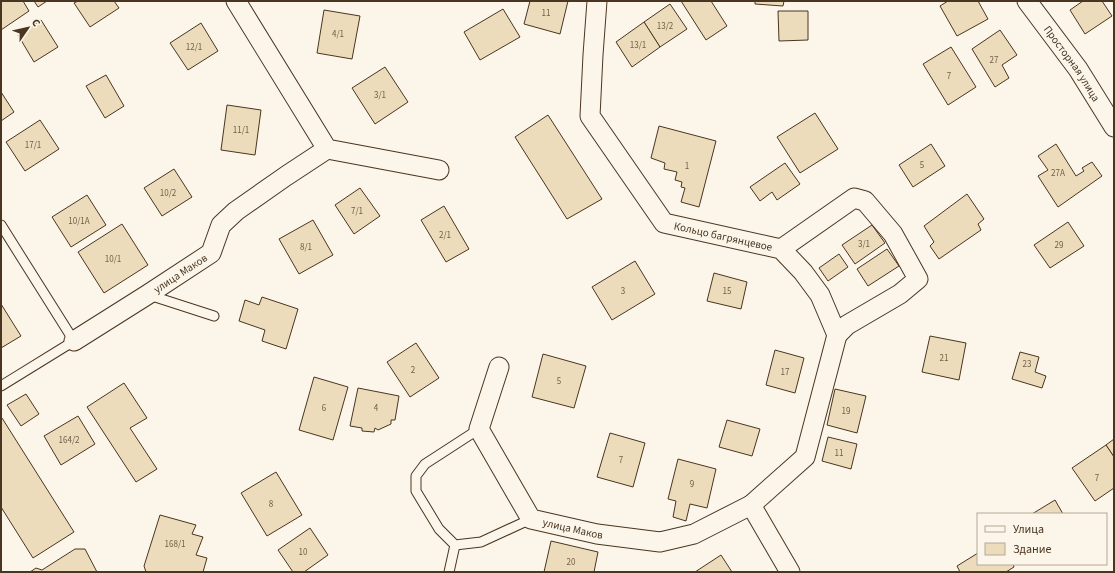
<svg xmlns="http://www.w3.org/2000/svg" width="1115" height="573" font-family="'Source Sans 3',sans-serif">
<rect width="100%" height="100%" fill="#fbf6e9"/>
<!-- building -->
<g fill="#ecdcbc" stroke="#4a3520">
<polygon points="1,1 23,1 29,11 1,30"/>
<polygon points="34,1 47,1 38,7"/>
<polygon points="78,1 114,1 119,8 90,27 74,3"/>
<polygon points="530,1 568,1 560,34 524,24"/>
<polygon points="681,1 711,1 727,26 706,40"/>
<polygon points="755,1 784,1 783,6 755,4"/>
<polygon points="948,1 978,1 988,19 957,36 940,6"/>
<polygon points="1083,1 1102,1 1112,16 1085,34 1070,10"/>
<polygon points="670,4 687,29 660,47 644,22"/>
<polygon points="503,9 520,37 480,60 464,32"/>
<polygon points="324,10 360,16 352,59 317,53"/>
<polygon points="778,11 808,11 808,40 779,41"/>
<polygon points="41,20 58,47 34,62 18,35"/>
<polygon points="644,22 660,47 632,67 616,42"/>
<polygon points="201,23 218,51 188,70 170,43"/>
<polygon points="1000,30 1017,55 1002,65 1009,78 995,87 972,49"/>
<polygon points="951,47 976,87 948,105 923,64"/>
<polygon points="385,67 408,102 375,124 352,88"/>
<polygon points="106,75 124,106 105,118 86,86"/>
<polygon points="1,92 14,112 1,121"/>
<polygon points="227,105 261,110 255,155 221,150"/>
<polygon points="815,113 838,149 800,173 777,137"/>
<polygon points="548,115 602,199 567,219 515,137"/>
<polygon points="40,120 59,149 25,171 6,142"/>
<polygon points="659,126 716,141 699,207 681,202 685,188 681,187 682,182 675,180 677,172 664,169 665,163 651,158"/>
<polygon points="931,144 945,166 913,187 899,165"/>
<polygon points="1056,144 1076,176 1084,171 1082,168 1092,162 1102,176 1058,207 1038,176 1048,170 1038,156"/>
<polygon points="785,163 800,184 777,200 772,192 760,201 750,187"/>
<polygon points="174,169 192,197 162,216 144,188"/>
<polygon points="360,188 380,216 354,234 335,205"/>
<polygon points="967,194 984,219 978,224 981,230 939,259 930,246 934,242 924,226"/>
<polygon points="87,195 106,225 71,247 52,217"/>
<polygon points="444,206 469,249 446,262 421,220"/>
<polygon points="313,220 333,255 299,274 279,239"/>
<polygon points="1068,222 1084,246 1050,268 1034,245"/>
<polygon points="122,224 148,265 104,293 78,252"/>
<polygon points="872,225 885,243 855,264 842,245"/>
<polygon points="887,249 899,266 868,286 857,269"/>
<polygon points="839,254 848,267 828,281 819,268"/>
<polygon points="635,261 655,294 612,320 592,287"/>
<polygon points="714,273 747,282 741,309 707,301"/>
<polygon points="262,297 298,309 286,349 262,341 265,330 239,321 245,300 259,305"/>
<polygon points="1,304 21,336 1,348"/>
<polygon points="930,336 966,343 959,380 922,372"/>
<polygon points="416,343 439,378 410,397 387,362"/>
<polygon points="775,350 804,358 795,393 766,385"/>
<polygon points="1020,352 1039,357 1035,372 1046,376 1042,388 1012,379"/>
<polygon points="543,354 586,366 574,408 532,397"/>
<polygon points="314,377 348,387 333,440 299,430"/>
<polygon points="124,383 147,418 130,428 157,469 136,482 87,407"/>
<polygon points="358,388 399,396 395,420 391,420 391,424 378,430 375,428 374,432 362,431 362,428 350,426"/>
<polygon points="835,389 866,396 857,433 827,425"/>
<polygon points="26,394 39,414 21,426 7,405"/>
<polygon points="78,416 95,444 61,465 44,436"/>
<polygon points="1,418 2,418 74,532 33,558 1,507"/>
<polygon points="727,420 760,429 752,456 719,447"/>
<polygon points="610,433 645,443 633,487 597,477"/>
<polygon points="828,437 857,444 851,469 822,461"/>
<polygon points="1114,439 1114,457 1106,445"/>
<polygon points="1106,445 1114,457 1114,488 1095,501 1072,468"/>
<polygon points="678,459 716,469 707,508 690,504 686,521 673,517 676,501 668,499"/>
<polygon points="276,472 302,515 267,536 241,493"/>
<polygon points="1055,500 1063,514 1032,514"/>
<polygon points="160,515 196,525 192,534 203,537 196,555 207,558 203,572 146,572 144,566"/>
<polygon points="310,528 328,555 304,572 293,572 278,550"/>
<polygon points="551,541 598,552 594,572 544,572"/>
<polygon points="75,549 85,549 97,572 30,572 36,568 42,570"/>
<polygon points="978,553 978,564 1013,564 1014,567 1006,572 960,572 957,566"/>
<polygon points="721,555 732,572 695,572"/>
</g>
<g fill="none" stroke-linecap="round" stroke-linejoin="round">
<!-- lane casing -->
<g stroke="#4a3520" stroke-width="11">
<g id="lane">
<polyline points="1,225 74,341 1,386"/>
<polyline points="149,295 214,316"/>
<polyline points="479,429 425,464 416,476 416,491 439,529 455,545 481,542 531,519"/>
<polyline points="449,572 455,545"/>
</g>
</g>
<!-- street casing -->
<g stroke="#4a3520" stroke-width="21">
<g id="street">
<polyline points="236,1 327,149 439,170"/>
<path id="s1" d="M597,1L593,55L590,116L664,223L781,249L803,272L820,295L837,335L847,325L900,294L918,279L893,234L865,201L854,198L781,249"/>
<path id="s2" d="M1027,1L1078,69L1114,127"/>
<path id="s3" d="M74,341L147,295L211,253L221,225L236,211L286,176L327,149"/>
<path id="s4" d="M499,367L479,429L531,519L597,534L660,542L694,534L751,505"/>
<polyline points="790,572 751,505 805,457 837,335"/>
</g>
</g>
<!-- lane -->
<use href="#lane" stroke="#fbf6e9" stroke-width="9"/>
<!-- street -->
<use href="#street" stroke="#fbf6e9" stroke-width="19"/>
</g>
<g text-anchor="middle" stroke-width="3" stroke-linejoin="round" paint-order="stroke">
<!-- number labels -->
<g font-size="9" fill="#725f47">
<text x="546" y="16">11</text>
<text x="665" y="29">13/2</text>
<text x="338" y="37">4/1</text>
<text x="638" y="48">13/1</text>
<text x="194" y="50">12/1</text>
<text x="994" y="63">27</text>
<text x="949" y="79">7</text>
<text x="380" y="98">3/1</text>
<text x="241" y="133">11/1</text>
<text x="33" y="148">17/1</text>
<text x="922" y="168">5</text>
<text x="687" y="169">1</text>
<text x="1058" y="176">27А</text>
<text x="168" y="196">10/2</text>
<text x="357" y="214">7/1</text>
<text x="79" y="224">10/1А</text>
<text x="445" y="238">2/1</text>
<text x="864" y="247">3/1</text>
<text x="1059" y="248">29</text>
<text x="306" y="250">8/1</text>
<text x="113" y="262">10/1</text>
<text x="623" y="294">3</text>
<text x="727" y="294">15</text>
<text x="944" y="361">21</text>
<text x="1027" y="367">23</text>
<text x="413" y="373">2</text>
<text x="785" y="375">17</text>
<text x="559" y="384">5</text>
<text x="324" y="411">6</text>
<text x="376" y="411">4</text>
<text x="846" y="414">19</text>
<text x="69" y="443">164/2</text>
<text x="839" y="456">11</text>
<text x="621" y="463">7</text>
<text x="1097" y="481">7</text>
<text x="692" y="487">9</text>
<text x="271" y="507">8</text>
<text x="175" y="547">168/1</text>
<text x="303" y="555">10</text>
<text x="571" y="565">20</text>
</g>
<!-- street labels -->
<g font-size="11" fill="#4a3520" stroke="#fbf6e9">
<text dy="4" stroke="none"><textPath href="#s2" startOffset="77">Просторная улица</textPath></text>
<text dy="4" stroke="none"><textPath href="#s1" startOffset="306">Кольцо багрянцевое</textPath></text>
<text dy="4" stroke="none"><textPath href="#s3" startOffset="126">улица Маков</textPath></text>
<text dy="4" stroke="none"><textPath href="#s4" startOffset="212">улица Маков</textPath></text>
</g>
</g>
<!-- border -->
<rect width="1115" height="573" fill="none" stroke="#4a3520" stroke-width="4"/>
<!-- legend -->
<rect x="977" y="513" width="130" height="52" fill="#fbf6e9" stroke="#b4a999"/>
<rect x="985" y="526" width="20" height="6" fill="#fbf6e9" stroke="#b4a999"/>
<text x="1013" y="533" font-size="12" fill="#4a3520">Улица</text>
<rect x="985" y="543" width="20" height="12" fill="#ecdcbc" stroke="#b4a999"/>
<text x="1013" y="553" font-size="12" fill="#4a3520">Здание</text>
<!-- north arrow -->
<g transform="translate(28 28) rotate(56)" stroke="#fbf6e9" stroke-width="3" paint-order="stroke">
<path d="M0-3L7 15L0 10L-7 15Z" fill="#4a3520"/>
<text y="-6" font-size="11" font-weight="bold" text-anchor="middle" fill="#4a3520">С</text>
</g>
</svg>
